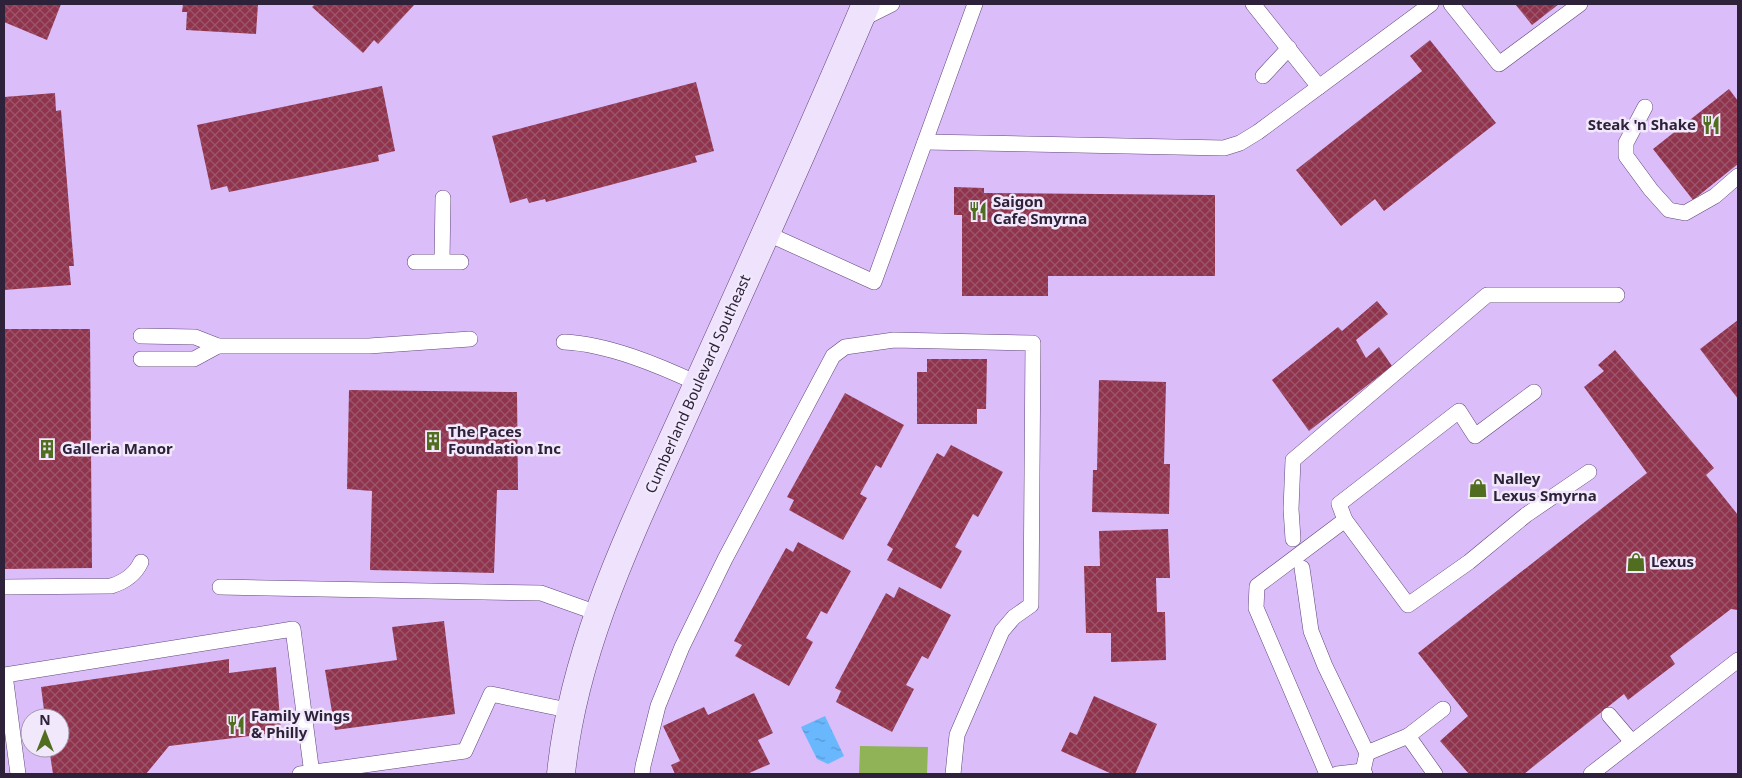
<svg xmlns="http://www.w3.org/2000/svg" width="1742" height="778" font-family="'Noto Sans',sans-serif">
<defs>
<pattern id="water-ripples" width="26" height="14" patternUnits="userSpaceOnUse" patternTransform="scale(1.25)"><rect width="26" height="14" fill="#69b8fe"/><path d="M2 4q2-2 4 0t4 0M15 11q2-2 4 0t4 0" fill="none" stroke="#5795cf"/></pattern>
<pattern id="building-cross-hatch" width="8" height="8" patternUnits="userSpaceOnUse" patternTransform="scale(1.25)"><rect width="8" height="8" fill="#90334d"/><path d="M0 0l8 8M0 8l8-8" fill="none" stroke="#9c566b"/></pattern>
</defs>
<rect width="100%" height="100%" fill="#dbbdf9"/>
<!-- garden -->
<polygon fill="#90b358" points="860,746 928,747 927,774 859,774"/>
<!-- water -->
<polygon fill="url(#water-ripples)" points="825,716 844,756 828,764 817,759 801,727"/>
<!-- building -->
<g fill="url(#building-cross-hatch)">
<polygon points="4,4 61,4 47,40 4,22"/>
<polygon points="183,4 258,4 256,34 186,30 187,12 182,12"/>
<polygon points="315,4 415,4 378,44 374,40 363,53 312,7"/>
<polygon points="1515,4 1559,4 1532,25"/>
<polygon points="1430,40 1496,123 1384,211 1375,199 1341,226 1296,170 1422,71 1410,56"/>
<polygon points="696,82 714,151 695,156 697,162 546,202 545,199 529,203 527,198 510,203 492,136"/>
<polygon points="382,86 395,151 378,155 379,161 229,192 227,186 211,190 197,125"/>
<polygon points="1729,89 1738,101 1738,164 1693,200 1653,149"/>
<polygon points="55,93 56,111 61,110 74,266 69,266 71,285 4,290 4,97"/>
<polygon points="954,187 984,188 984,193 1215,195 1215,276 1048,276 1048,296 962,296 962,215 954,215"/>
<polygon points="1377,301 1388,314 1356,340 1366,358 1379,347 1392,366 1309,431 1272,380 1338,327 1342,331"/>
<polygon points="1738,320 1738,399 1700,349"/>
<polygon points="4,329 90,329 92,568 4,569"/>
<polygon points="1615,350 1714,468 1706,475 1738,515 1738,610 1731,609 1670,656 1675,664 1628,700 1624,694 1524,774 1469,774 1440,741 1468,716 1418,653 1647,473 1584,387 1604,371 1598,365"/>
<polygon points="927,359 987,359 986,409 977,409 977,424 917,424 917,372 927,372"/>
<polygon points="1099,380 1166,382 1164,464 1170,464 1169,514 1092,512 1093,470 1097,470"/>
<polygon points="349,390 517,392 518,490 497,490 494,573 370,570 372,491 347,489"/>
<polygon points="845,393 904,425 881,468 876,465 860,494 867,498 843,540 789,510 794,500 787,497"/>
<polygon points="951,445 1003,472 978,517 973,514 955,547 962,551 941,589 887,560 893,549 887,545 937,453 944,457"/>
<polygon points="1168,529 1170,578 1156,578 1157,612 1165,612 1166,660 1111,662 1111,633 1086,633 1084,566 1100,566 1099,531"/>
<polygon points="798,542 851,571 827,614 821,611 806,638 813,642 789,686 735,656 742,645 734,641 786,548 793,552"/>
<polygon points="899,587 951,615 928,659 922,656 906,685 914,689 892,732 836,702 841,691 835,688 886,593 894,598"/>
<polygon points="444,621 455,714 335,730 325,670 397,660 392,627"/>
<polygon points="229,659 229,673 276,667 281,732 169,746 146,774 53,774 49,748 60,748 60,718 45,718 41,687"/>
<polygon points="754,693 773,733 758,740 770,764 747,774 675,774 671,765 680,761 663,726 704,707 708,715"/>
<polygon points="1094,696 1157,724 1135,774 1112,774 1061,751 1070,732 1077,735"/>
</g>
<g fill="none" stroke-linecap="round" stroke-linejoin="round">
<!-- lane casing -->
<g stroke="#62477b" stroke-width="16">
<g id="lane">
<polyline points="1253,4 1319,87"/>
<polyline points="1451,4 1499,64 1580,4"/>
<polyline points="862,23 870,15 892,4"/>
<polyline points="1263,76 1289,48"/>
<polyline points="1645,107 1626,143 1626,156 1651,190 1669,210 1685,213 1715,196 1738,176"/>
<polyline points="925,142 1224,148 1240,143 1258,132 1431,4"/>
<polyline points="766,233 874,282 975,4"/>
<polyline points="442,261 443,198"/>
<polyline points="415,262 461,262"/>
<polyline points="141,336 195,337 218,346 369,346 470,339"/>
<path d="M564,342C608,344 658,365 699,384"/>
<polyline points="141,359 194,359 218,346"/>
<polyline points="1345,520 1339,504 1459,411 1475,436 1534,392"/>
<polyline points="1293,539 1291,509 1293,460 1487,295 1617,295"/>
<polyline points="1302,568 1311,631 1325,666 1367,753 1363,771 1365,774"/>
<path d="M4,587L111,586C124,582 135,575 141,562"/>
<polyline points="220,587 541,593 600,614"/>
<polyline points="1609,715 1632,742"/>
<polyline points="1408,736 1443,709"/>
<polyline points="1367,753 1408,736 1435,774"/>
<polyline points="18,774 5,675 293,629 312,774"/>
<polyline points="300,774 465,751 491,694 572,711"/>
<polyline points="642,774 643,766 658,706 682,647 725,559 833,356 845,347 894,340 1033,343 1031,605 1014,617 1002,631 957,735 953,774"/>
<polyline points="1327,774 1256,608 1257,586 1345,520 1408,605 1469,562 1526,515 1589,472"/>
<polyline points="1337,774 1363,771"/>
<polyline points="1591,774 1738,660"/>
</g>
</g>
<!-- secondary casing -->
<g stroke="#62477b" stroke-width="29">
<path id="secondary" d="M561,774C574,641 638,518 692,397C751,267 810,136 866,4"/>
</g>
<!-- lane -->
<use href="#lane" stroke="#fff" stroke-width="15"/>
<!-- secondary -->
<use href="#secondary" stroke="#efe2fc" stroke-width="28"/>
</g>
<!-- icons -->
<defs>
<g id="restaurant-bare" transform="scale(1.5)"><path d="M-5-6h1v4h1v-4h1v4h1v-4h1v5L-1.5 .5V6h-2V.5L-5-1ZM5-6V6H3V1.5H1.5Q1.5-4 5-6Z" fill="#516d20" stroke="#f1e8fb" stroke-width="2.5" paint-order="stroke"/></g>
<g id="building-bare" transform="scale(1.5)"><path d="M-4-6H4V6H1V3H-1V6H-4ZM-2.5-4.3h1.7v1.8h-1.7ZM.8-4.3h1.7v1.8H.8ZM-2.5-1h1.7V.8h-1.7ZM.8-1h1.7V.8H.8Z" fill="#516d20" stroke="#f1e8fb" stroke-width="2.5" paint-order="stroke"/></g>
<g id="shop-bare" transform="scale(1.5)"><path d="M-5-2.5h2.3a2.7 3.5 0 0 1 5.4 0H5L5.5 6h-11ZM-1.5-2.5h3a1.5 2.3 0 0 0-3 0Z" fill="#516d20" stroke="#f1e8fb" stroke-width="2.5" paint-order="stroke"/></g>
</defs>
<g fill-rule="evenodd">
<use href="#restaurant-bare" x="1711" y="125"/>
<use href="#restaurant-bare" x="978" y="211"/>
<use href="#building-bare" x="433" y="441"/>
<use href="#building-bare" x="47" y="449"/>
<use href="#shop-bare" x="1478" y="488"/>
<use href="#shop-bare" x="1636" y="562"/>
<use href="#restaurant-bare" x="236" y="725"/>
</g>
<g text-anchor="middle" stroke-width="5" stroke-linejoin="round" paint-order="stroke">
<!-- poi labels -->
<g font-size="15" font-weight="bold" fill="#2d2239" stroke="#f1e8fb" text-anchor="start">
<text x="1696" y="130" text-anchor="end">Steak 'n Shake</text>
<text x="993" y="207">Saigon<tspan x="993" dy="17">Cafe Smyrna</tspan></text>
<text x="448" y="437">The Paces<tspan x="448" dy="17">Foundation Inc</tspan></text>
<text x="62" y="454">Galleria Manor</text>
<text x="1493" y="484">Nalley<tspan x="1493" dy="17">Lexus Smyrna</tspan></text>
<text x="1651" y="567">Lexus</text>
<text x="251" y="721">Family Wings<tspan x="251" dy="17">&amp; Philly</tspan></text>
</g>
<!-- street labels -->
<g font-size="15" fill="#2d2239" stroke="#f1e8fb">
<text transform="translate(698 384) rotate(-66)" y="5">Cumberland Boulevard Southeast</text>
</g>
</g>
<!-- border -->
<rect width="1742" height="778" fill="none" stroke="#2d2239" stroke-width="10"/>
<!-- north arrow -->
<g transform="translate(45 733)"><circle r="24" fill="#f1e8fb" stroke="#a399ad"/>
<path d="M0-4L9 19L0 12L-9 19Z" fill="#516d20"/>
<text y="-8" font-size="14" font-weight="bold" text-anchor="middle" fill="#2d2239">N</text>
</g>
</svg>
